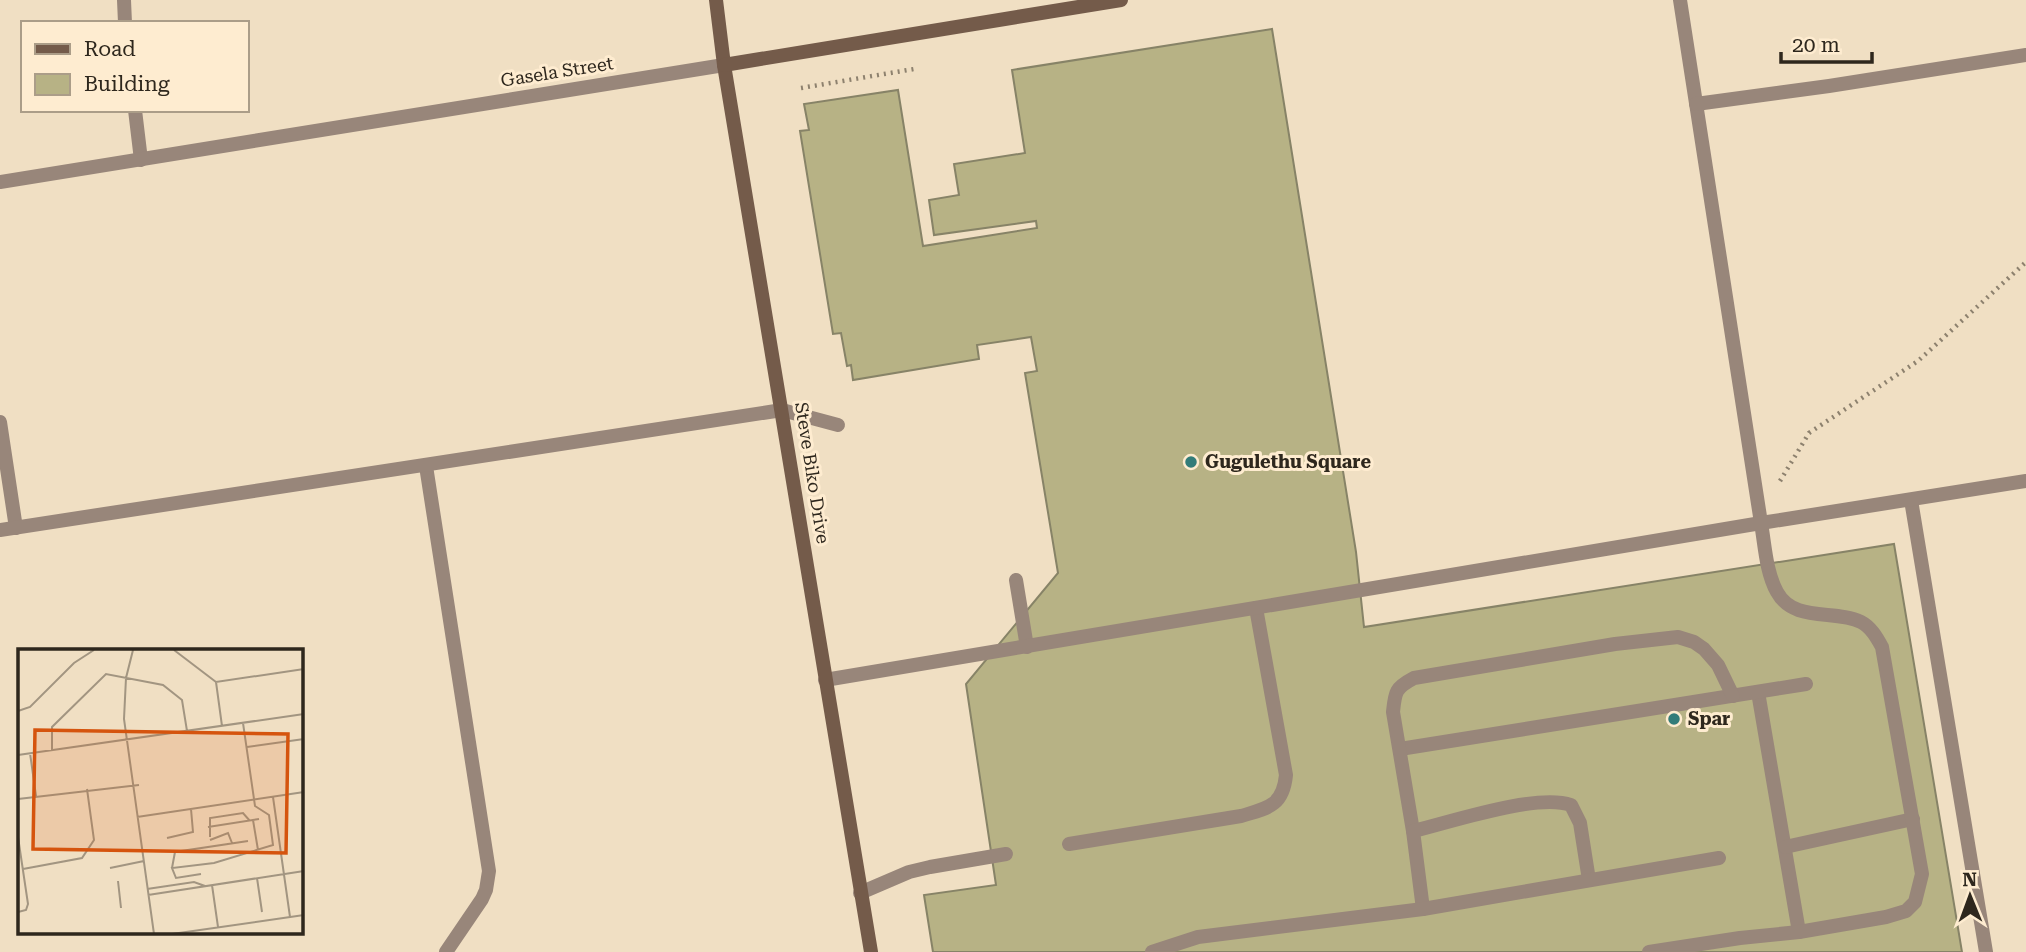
<svg xmlns="http://www.w3.org/2000/svg" width="2026" height="952" font-family="'Roboto Serif',serif">
<rect width="100%" height="100%" fill="#f0dfc3"/>
<!-- building -->
<polygon fill="#b7b285" stroke="#878367" stroke-width="2" points="1272,29 1356,552 1364,627 1894,544 1962,952 933,952 924,895 996,885 966,684 1058,573 1025,373 1037,371 1031,337 977,345 979,359 853,380 851,365 847,366 841,333 833,334 800,131 809,130 804,104 898,90 923,246 1037,228 1036,221 934,235 929,200 959,195 954,164 1025,153 1012,70"/>
<g fill="none" stroke-linecap="round" stroke-linejoin="round">
<!-- path -->
<g stroke="#8d816e" stroke-width="4.5" stroke-dasharray="2 5" stroke-linecap="butt">
<polyline points="801,88 914,69"/>
<polyline points="1780,481 1809,433 1918,361 2026,262"/>
</g>
<!-- lane -->
<g stroke="#98867a" stroke-width="14">
<polyline points="782,410 838,425"/>
<polyline points="1911,500 1986,952"/>
<polyline points="1016,580 1027,647"/>
<polyline points="1758,692 1799,932"/>
<polyline points="1400,749 1806,684"/>
<path d="M1413,831L1393,712C1395,692 1395,688 1414,678L1615,644L1678,637L1694,642L1704,649L1718,665L1733,696"/>
<path d="M1069,844L1241,816C1268,808 1283,806 1286,775L1256,608"/>
<polyline points="1785,847 1913,819"/>
<polyline points="860,893 909,872 930,867 1006,854"/>
<path d="M1423,909L1413,831C1451,822 1536,793 1571,805L1580,823L1589,880"/>
<polyline points="1152,952 1198,937 1423,909 1719,858"/>
<path d="M1649,952L1740,938L1799,932L1886,917L1906,911L1915,902L1922,874L1882,647C1877,638 1871,627 1861,622C1835,609 1794,623 1777,592C1766,572 1765,546 1761,523"/>
</g>
<!-- street -->
<g stroke="#98867a" stroke-width="14">
<polyline points="124,0 125,23"/>
<polyline points="1680,0 1761,523"/>
<polyline points="1696,104 1829,86 2026,55"/>
<polyline points="135,110 141,160"/>
<polyline points="0,182 724,65"/>
<polyline points="0,422 16,528"/>
<polyline points="426,466 489,871 486,890 482,899 446,952"/>
<polyline points="0,530 782,410"/>
<polyline points="825,680 1761,523 2026,481"/>
</g>
<!-- secondary -->
<g stroke="#745b4a" stroke-width="14">
<polyline points="716,0 724,65 871,952"/>
<polyline points="724,65 1121,0"/>
</g>
</g>
<!-- markers -->
<g fill="#337c79" stroke="#feecd0" stroke-width="2.5">
<circle cx="1191" cy="462" r="7"/>
<circle cx="1674" cy="719" r="7"/>
</g>
<g text-anchor="middle" stroke-width="6" stroke-linejoin="round" paint-order="stroke">
<!-- street labels -->
<g font-size="18" fill="#2e271d" stroke="#feecd0">
<text transform="translate(557 72) rotate(-9)" y="6">Gasela Street</text>
<text transform="translate(812 473) rotate(81)" y="6">Steve Biko Drive</text>
</g>
<!-- poi labels -->
<g font-size="18" font-weight="bold" fill="#2e271d" stroke="#feecd0" text-anchor="start">
<text x="1205" y="468">Gugulethu Square</text>
<text x="1688" y="725">Spar</text>
</g>
</g>
<!-- overview -->
<g transform="translate(18 649)">
<rect width="285" height="285" fill="#f0dfc3"/>
<path fill="none" stroke="#a29581" stroke-width="2" d="M115,1L108,29L106,70L136,285M156,1L198,33L286,20M198,33L204,77M0,62L12,58L56,14L76,1M229,98L286,90M34,101V78L88,25L145,36L164,51L169,82M12,104L18,147M0,106L286,65M255,148L272,268M0,150L121,136M119,168L286,143M235,171L240,201M190,178L241,170M0,188L10,255L8,261L0,263M192,188V169L225,164L232,172M149,189L175,183L173,160M192,191L210,184L214,194M92,219L126,212M154,219L157,203L230,192M5,220L64,209L76,191L69,140M183,225L158,229L154,219L196,214L255,196L251,166L237,157L225,74M239,229L244,263M100,232L103,259M194,236L200,278M129,240L176,233L187,237M130,246L286,222M154,285L286,266"/>
<path fill="#d5540e" fill-opacity="0.15" stroke="#d5540e" stroke-width="3.5" d="M17,81L270,85L268,204L15,200Z"/>
<rect width="285" height="285" fill="none" stroke="#2e271d" stroke-width="3.5"/>
</g>
<!-- legend -->
<rect x="21" y="21" width="228" height="91" fill="#feecd0" stroke="#ab9d88" stroke-width="2"/>
<rect x="35" y="44" width="35" height="10" fill="#745b4a" stroke="#ab9d88" stroke-width="2"/>
<text x="84" y="56" font-size="21" fill="#2e271d">Road</text>
<rect x="35" y="74" width="35" height="21" fill="#b7b285" stroke="#ab9d88" stroke-width="2"/>
<text x="84" y="91" font-size="21" fill="#2e271d">Building</text>
<!-- north arrow -->
<g transform="translate(1970 896) rotate(359)" stroke="#feecd0" stroke-width="5" paint-order="stroke">
<path d="M0-5L12 26L0 18L-12 26Z" fill="#2e271d"/>
<text y="-10" font-size="19" font-weight="bold" text-anchor="middle" fill="#2e271d">N</text>
</g>
<!-- scale -->
<path d="M1781 52v10h91v-10" fill="none" stroke="#2e271d" stroke-width="3.5"/>
<text x="1792" y="52" font-size="21" fill="#2e271d" stroke="#feecd0" stroke-width="5" paint-order="stroke">20 m</text>
</svg>
